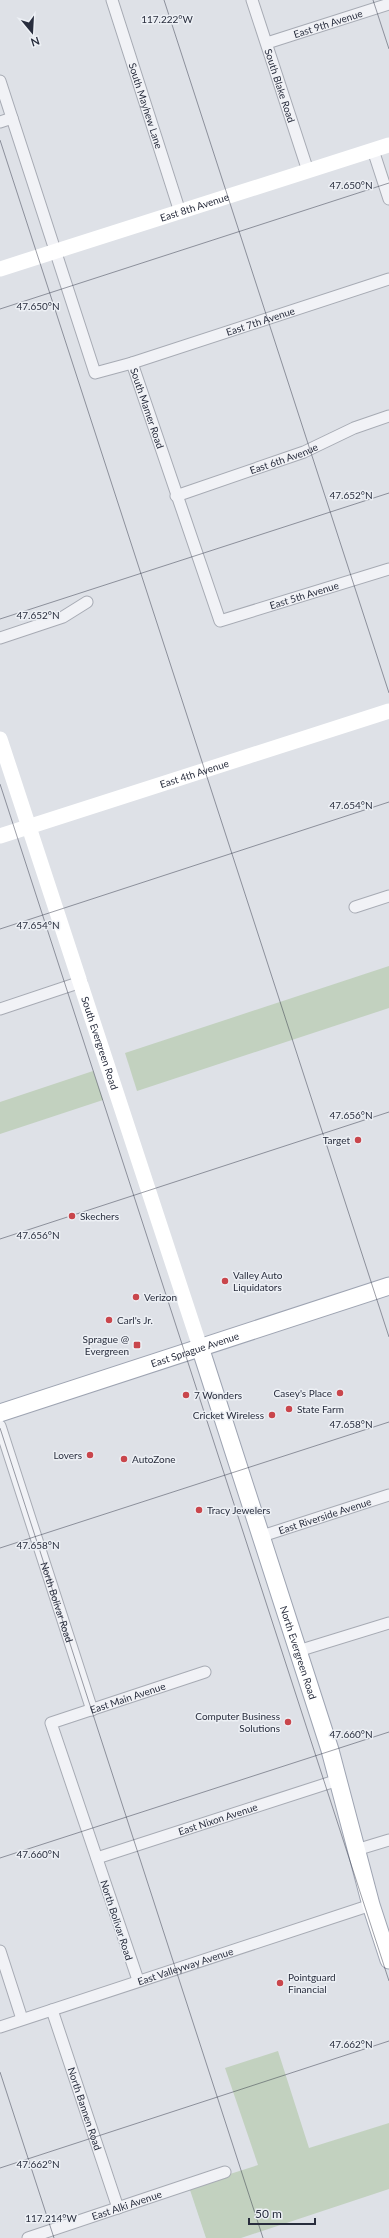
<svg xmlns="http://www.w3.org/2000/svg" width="389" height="2238" font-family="Lato,sans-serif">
<rect width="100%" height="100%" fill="#dee1e7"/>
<!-- green -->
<g fill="#c2d1bf">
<polygon points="389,966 389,1008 137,1091 125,1053"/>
<polygon points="93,1071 103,1100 0,1134 0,1102"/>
<polygon points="278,2051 309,2148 389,2123 389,2189 241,2238 206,2238 189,2187 258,2165 225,2068"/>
</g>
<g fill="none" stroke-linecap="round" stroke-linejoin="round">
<!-- street casing -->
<g stroke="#a7abb4" stroke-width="13">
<g id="street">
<path id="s1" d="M112,0L180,212"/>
<path id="s2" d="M252,0L308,171"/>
<path id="s3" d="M267,43L389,4"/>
<path id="s4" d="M0,81L95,373L132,363L220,621L389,569"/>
<polyline points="0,122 12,118"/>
<polyline points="373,150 389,199"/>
<path id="s5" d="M132,363L389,279"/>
<path id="s6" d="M176,496L304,452L354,428L389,416"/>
<polyline points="0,638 63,617 87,602"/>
<polyline points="355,907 389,896"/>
<polyline points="0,1009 81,982"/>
<path id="s7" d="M0,1426L92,1710"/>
<path id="s8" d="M262,1536L389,1495"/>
<polyline points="298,1651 389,1623"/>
<polyline points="356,1850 389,1840"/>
<path id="s9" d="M97,1858L338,1780"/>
<polyline points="0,1951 22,2019"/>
<path id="s10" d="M138,1980L51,1723L205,1672"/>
<path id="s11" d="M52,2010L118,2208"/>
<path id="s12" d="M0,2027L371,1905"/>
<path id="s13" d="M28,2238L225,2172"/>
</g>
</g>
<!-- primary casing -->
<g stroke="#9ea4b2" stroke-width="19">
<g id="primary">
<path id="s17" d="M200,1347L330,1750L371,1905L389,1960"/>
<path id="s18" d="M0,1413L389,1286"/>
</g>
</g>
<!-- street -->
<use href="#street" stroke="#f1f2f6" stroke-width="11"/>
<!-- secondary -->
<g stroke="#fff" stroke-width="15">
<path id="s14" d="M0,269L389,145"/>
<path id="s15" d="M0,739L200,1347"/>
<path id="s16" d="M0,836L389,711"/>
</g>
<!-- primary -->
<use href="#primary" stroke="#fff" stroke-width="17"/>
</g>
<!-- ticks -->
<path fill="none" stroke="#282d3d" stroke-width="1" stroke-opacity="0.45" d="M164,0L389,693M373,0L389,49M0,140L389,1337M0,309L389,183M0,619L389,493M0,784L389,1981M0,929L389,802M0,1239L389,1112M0,1428L263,2238M0,1548L389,1422M0,1858L389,1732M0,2072L54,2238M0,2168L389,2041"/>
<!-- markers -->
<g fill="#c9464c" stroke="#edf0f5" stroke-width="1.5">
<circle cx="358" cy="1140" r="4"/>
<circle cx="72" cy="1216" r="4"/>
<circle cx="225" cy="1281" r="4"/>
<circle cx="136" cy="1297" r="4"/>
<circle cx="109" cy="1320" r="4"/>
<rect x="133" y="1341" width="8" height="8" rx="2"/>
<circle cx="340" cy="1393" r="4"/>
<circle cx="186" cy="1395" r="4"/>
<circle cx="289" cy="1409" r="4"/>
<circle cx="272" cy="1415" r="4"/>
<circle cx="90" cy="1455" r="4"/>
<circle cx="124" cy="1459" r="4"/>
<circle cx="199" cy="1510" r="4"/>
<circle cx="288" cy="1722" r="4"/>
<circle cx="280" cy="1983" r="4"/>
</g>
<g text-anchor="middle" stroke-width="3" stroke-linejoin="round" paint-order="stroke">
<!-- street labels -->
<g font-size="10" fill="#282d3d" stroke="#edf0f5">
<text dy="4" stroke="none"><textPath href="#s3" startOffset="64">East 9th Avenue</textPath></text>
<text dy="4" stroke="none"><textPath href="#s2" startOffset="90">South Blake Road</textPath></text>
<text dy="4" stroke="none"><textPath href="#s1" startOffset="111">South Mayhew Lane</textPath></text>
<text dy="4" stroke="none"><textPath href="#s14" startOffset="204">East 8th Avenue</textPath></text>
<text dy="4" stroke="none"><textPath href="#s5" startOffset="135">East 7th Avenue</textPath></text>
<text dy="4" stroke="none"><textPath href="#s4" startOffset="393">South Mamer Road</textPath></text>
<text dy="4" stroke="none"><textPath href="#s6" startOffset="114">East 6th Avenue</textPath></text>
<text dy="4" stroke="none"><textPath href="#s4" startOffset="706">East 5th Avenue</textPath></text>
<text dy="4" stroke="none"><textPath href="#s16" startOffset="204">East 4th Avenue</textPath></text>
<text dy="4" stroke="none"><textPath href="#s15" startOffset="320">South Evergreen Road</textPath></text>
<text dy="4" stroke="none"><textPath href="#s18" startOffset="205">East Sprague Avenue</textPath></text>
<text dy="4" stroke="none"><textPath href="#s8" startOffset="66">East Riverside Avenue</textPath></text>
<text dy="4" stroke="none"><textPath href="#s7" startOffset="185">North Bolivar Road</textPath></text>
<text dy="4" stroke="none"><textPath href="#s17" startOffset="321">North Evergreen Road</textPath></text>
<text dy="4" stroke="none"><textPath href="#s10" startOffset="352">East Main Avenue</textPath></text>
<text dy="4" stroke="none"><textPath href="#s9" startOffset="127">East Nixon Avenue</textPath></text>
<text transform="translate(117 1920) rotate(72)" y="4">North Bolivar Road</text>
<text dy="4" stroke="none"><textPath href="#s12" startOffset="195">East Valleyway Avenue</textPath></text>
<text dy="4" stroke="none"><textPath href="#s11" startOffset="104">North Bannen Road</textPath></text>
<text dy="4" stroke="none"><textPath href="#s13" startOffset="104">East Alki Avenue</textPath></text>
</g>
<!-- poi labels -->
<g font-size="10" fill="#282d3d" stroke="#edf0f5" text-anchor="start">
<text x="350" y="1144" text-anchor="end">Target</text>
<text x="80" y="1220">Skechers</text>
<text x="233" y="1279">Valley Auto<tspan x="233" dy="12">Liquidators</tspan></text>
<text x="144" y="1301">Verizon</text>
<text x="117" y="1324">Carl's Jr.</text>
<text x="129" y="1343" text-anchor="end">Sprague @<tspan x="129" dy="12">Evergreen</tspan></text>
<text x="332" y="1397" text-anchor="end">Casey's Place</text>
<text x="194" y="1399">7 Wonders</text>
<text x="297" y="1413">State Farm</text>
<text x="264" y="1419" text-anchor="end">Cricket Wireless</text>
<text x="82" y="1459" text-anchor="end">Lovers</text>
<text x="132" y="1463">AutoZone</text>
<text x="207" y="1514">Tracy Jewelers</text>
<text x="280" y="1720" text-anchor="end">Computer Business<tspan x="280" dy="12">Solutions</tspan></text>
<text x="288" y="1981">Pointguard<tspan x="288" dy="12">Financial</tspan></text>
</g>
</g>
<g font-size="10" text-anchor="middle" fill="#282d3d" stroke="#edf0f5" stroke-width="3" stroke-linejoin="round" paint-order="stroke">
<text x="167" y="23">117.222°W</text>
<text x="351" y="189">47.650°N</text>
<text x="38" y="310">47.650°N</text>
<text x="351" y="499">47.652°N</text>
<text x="38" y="619">47.652°N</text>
<text x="351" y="809">47.654°N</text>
<text x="38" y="929">47.654°N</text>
<text x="351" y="1119">47.656°N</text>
<text x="38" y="1239">47.656°N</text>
<text x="351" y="1428">47.658°N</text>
<text x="38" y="1549">47.658°N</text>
<text x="351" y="1738">47.660°N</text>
<text x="38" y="1858">47.660°N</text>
<text x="351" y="2048">47.662°N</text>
<text x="38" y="2168">47.662°N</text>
<text x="51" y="2222">117.214°W</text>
</g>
<!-- north arrow -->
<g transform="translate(32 32) rotate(162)" stroke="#edf0f5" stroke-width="3" paint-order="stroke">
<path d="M0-3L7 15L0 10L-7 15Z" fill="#282d3d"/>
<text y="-6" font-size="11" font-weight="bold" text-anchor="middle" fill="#282d3d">N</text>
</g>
<!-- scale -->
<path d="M249 2218v6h66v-6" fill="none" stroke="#282d3d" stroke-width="2"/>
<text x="255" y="2218" font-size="12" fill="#282d3d" stroke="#edf0f5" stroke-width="3" paint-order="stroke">50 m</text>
</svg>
